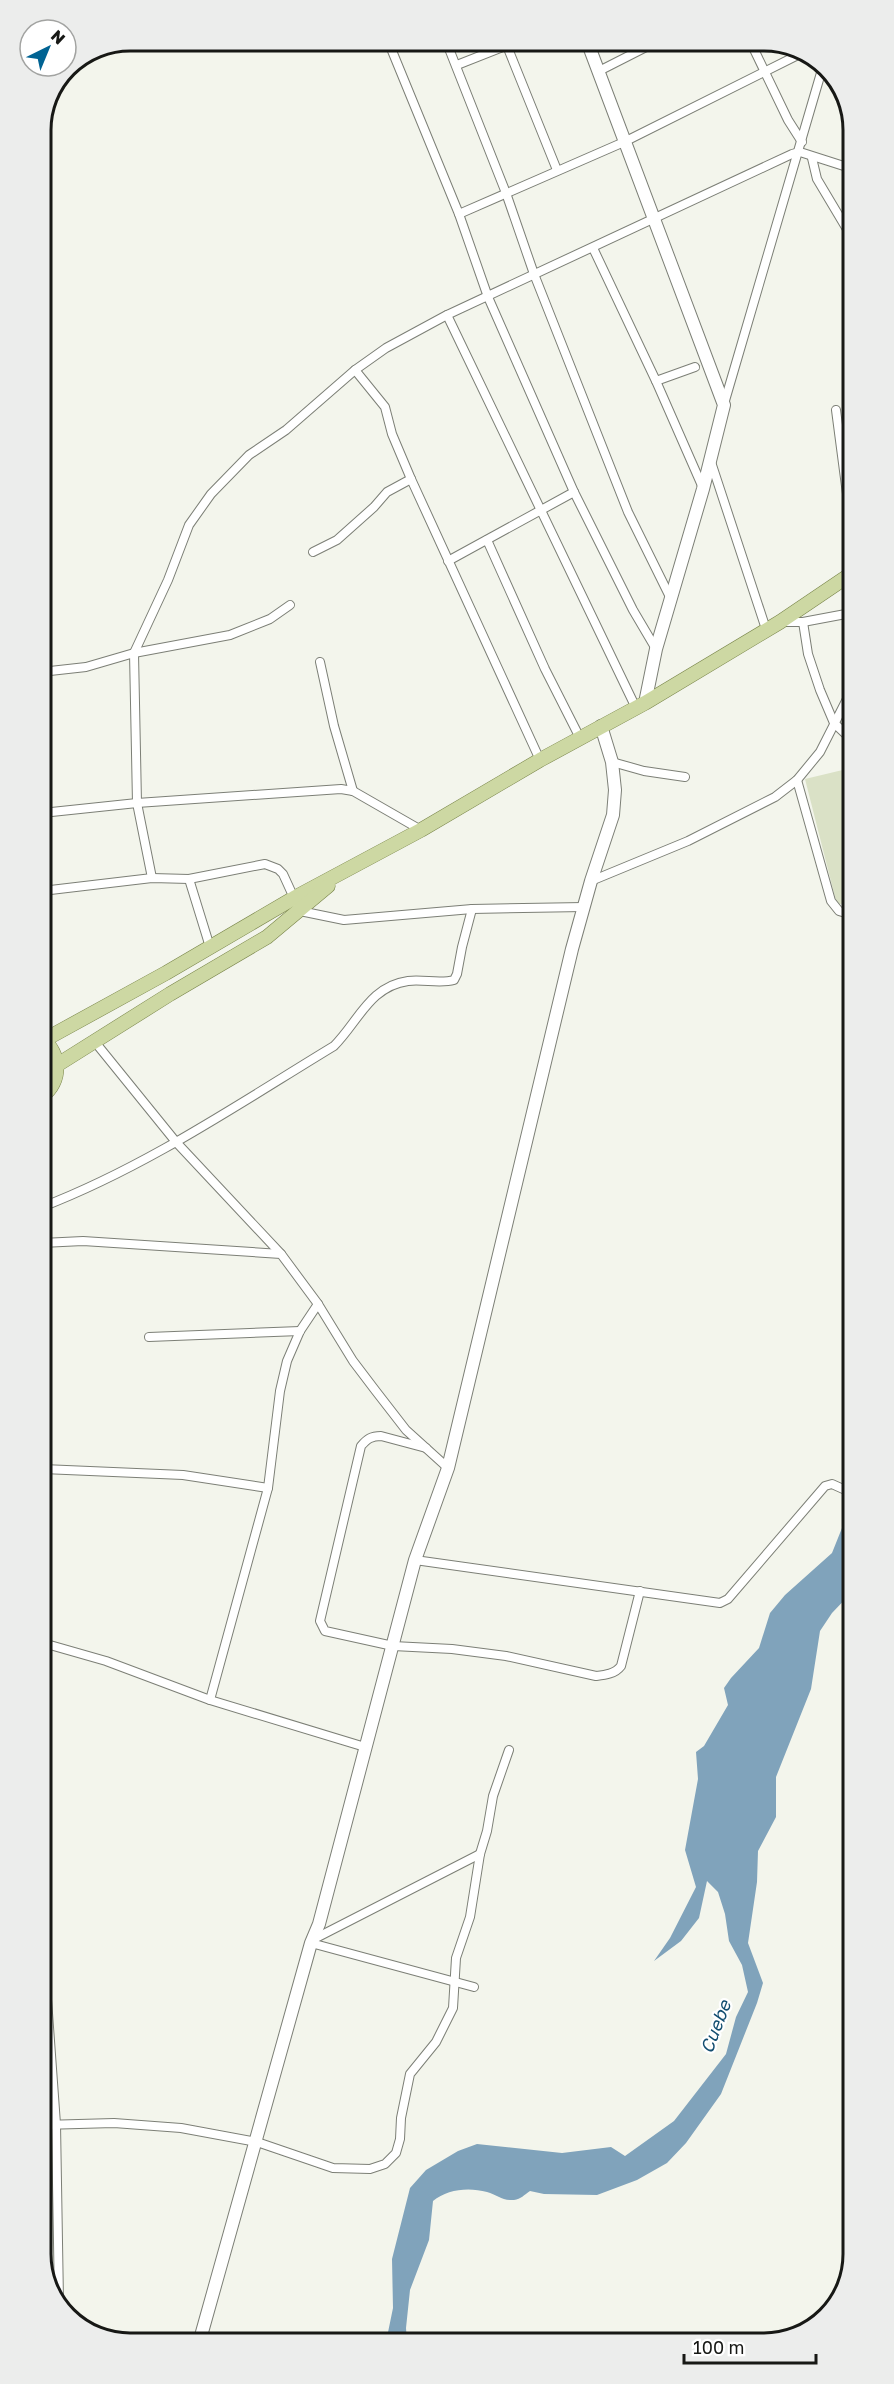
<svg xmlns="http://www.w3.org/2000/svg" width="894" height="2384" font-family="'Golos Text',sans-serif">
<rect width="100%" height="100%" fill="#f3f5ec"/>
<!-- green -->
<polygon fill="#dae1c6" points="851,768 852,901 837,905 805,779"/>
<!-- water -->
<path fill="#80a3bb" d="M852,1493L853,1591L832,1613L820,1631L811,1689L776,1777V1817L758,1851L757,1882L748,1943L763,1983L757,2003L721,2094L686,2143L667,2163L637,2180L597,2195L544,2194L530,2191C524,2195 521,2199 514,2200C503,2201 497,2195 487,2192C469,2187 447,2189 433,2201L429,2240L410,2290L406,2328L407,2342H386L393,2308L392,2259L410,2188L426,2170L458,2151L477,2144L562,2153L611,2147L625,2156L674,2121L726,2054L736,2017L748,1992L742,1965L729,1941L725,1914L718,1892L707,1881L699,1918L681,1941L654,1961L670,1938L696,1887L685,1850L698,1779L696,1752L704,1746L728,1705L724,1688L731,1678L759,1648L770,1613L785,1595L832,1553L848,1513Z"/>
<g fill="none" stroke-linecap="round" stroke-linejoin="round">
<!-- street casing -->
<g stroke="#7c7f76" stroke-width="10">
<g id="street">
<polyline points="388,41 459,214 488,297 574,492 633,610 656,649"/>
<polyline points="446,41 506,193 534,274 628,512 671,599"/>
<polyline points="505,41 557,170"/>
<polyline points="750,41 788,120 802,142"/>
<polyline points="457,65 518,41"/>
<polyline points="599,71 658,41"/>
<polyline points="812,158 817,179 851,236"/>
<polyline points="459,214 624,142 802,53"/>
<polyline points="593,248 656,381 703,488"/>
<polyline points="447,315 636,708"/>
<polyline points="355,370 385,407 392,434 411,479 540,760"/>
<polyline points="656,381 695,367"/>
<polyline points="724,404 823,66"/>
<polyline points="836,410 851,524"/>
<polyline points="711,462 766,629"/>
<polyline points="487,540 545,669 580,738"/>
<polyline points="313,552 337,540 374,507 387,492 411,479"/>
<polyline points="448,561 574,492"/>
<polyline points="781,622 803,622 851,613"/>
<polyline points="803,622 808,654 820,690 834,723 851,739"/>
<polyline points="320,662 334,726 353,791"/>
<polyline points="41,672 86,667 134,653 230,635 270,619 290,605"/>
<polyline points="612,762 644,771 685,777"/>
<polyline points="797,780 831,901 839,911 852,915"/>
<polyline points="42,813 137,803 341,789 353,791 421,830"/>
<polyline points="152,878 137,803 134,653 168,580 189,525 211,494 249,455 286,430 355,370 386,348 447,315 792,154 800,152 850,168"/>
<polyline points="189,879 210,947"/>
<polyline points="591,881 688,841 775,797 797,780 820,752 851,691"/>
<polyline points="42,891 152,878 189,879 265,864 278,869 283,874 300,911 344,920 472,909 584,907"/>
<polyline points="95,1042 176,1142 281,1254"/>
<path d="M42,1207C146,1167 240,1103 334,1046C358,1022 370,986 408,981C423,979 440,984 454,980L457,974L462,947L472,909"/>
<polyline points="42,1243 83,1241 281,1254 318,1304 353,1361 375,1390 406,1430 448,1468"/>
<polyline points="149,1337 300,1331"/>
<path d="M426,1448L381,1436C371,1436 367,1439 361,1446L320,1621L325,1631L393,1646L452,1649L506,1656L596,1676C605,1675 615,1674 621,1666L640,1591"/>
<polyline points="43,1469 183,1475 268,1488"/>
<polyline points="415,1560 720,1603 728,1599 825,1486 832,1484 852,1493"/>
<polyline points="43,1643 106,1661 210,1700 365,1747"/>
<polyline points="210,1700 268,1488 280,1391 287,1361 300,1331 318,1304"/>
<polyline points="314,1939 480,1854"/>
<polyline points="311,1943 474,1987"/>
<polyline points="43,1944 56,2124 59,2301"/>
<polyline points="43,2125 114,2123 181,2128 257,2142 333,2168 370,2169 385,2164 396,2153 400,2139 401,2118 410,2074 436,2042 453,2008 456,1958 470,1917 480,1854 487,1831 493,1796 509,1750"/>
</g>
</g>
<!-- secondary casing -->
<g stroke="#7c7f76" stroke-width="14">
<g id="secondary">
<polyline points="587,41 724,405 703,489 656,649 645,703"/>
<polyline points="199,2343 311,1943 319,1924 415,1560 448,1468 572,949 591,881 613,815 615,790 612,762 601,726"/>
</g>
</g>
<!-- primary casing -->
<g stroke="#788449" stroke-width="15">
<g id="primary">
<path d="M42,1039C61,1053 62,1082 42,1096"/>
<polyline points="44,1040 166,973 294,898 421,830 540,760 645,703 780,622 851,574"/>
<polyline points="57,1065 170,994 267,937 328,886"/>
</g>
</g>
<!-- street -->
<use href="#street" stroke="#fff" stroke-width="8"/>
<!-- secondary -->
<use href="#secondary" stroke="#fff" stroke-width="12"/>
<!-- primary -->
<use href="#primary" stroke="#cdd8a3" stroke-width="14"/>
</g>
<g text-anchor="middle" stroke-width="4.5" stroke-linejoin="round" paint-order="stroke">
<!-- water labels -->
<g font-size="18" font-style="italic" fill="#134e70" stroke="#fff">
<text transform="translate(716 2027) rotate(-69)" y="6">Cuebe</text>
</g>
</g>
<!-- crop -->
<path d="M0 0H894V2384H0ZM130 51H764A79 79 0 0 1 843 130V2254A79 79 0 0 1 764 2333H130A79 79 0 0 1 51 2254V130A79 79 0 0 1 130 51Z" fill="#ecedec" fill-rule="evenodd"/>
<path fill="none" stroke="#171815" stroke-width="3" d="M130 51H764A79 79 0 0 1 843 130V2254A79 79 0 0 1 764 2333H130A79 79 0 0 1 51 2254V130A79 79 0 0 1 130 51Z"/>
<!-- north arrow -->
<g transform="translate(48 48) rotate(43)"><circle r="28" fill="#ffffff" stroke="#a2a3a1" stroke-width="1.5"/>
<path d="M0-4.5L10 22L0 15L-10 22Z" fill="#006393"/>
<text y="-9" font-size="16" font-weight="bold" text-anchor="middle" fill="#171815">N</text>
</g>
<!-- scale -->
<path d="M684 2354v9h132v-9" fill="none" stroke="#171815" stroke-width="3"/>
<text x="693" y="2354" font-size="18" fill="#171815" stroke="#ffffff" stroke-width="4.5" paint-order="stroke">100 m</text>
</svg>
